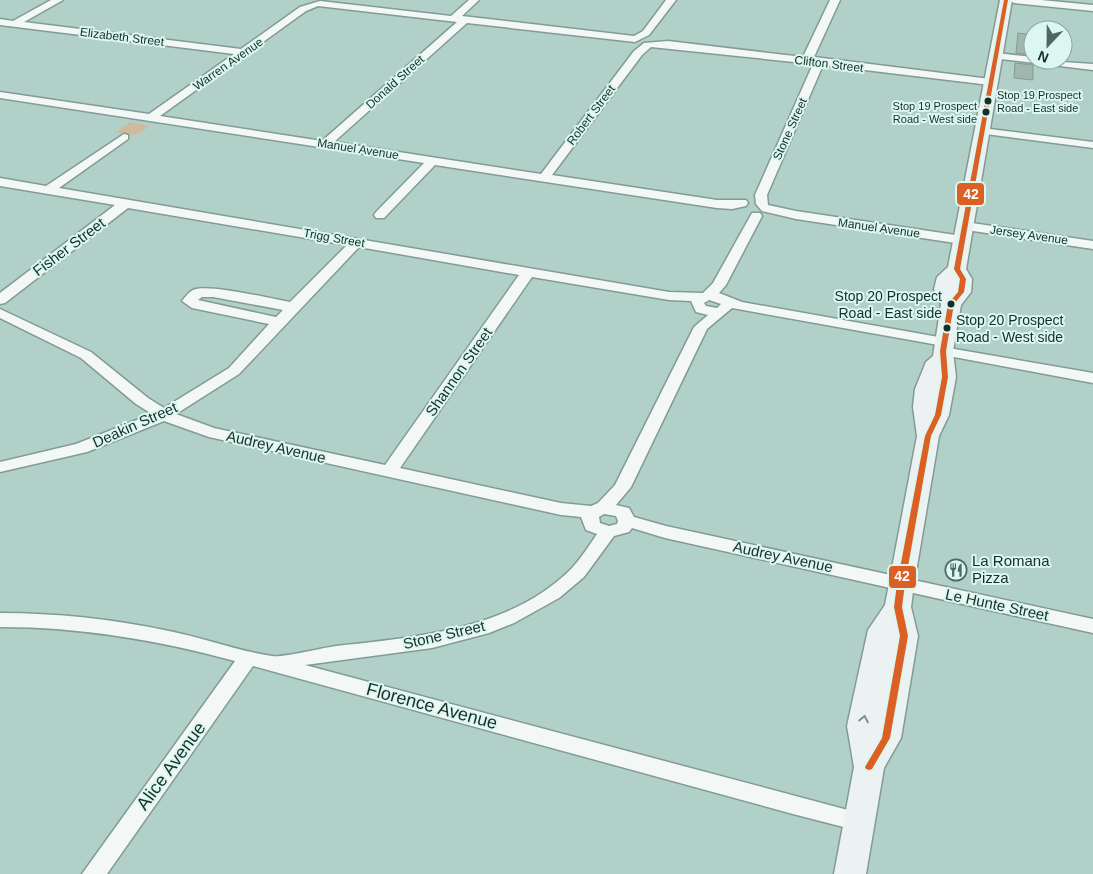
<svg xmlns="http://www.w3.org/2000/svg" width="1093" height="874" font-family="Arial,sans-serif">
<rect width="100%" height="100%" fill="#b0d0c8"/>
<!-- green -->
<polygon fill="#cfba9d" points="130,122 150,126 136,135 116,132"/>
<!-- building -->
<g fill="#a0b6ae" stroke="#839a92">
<polygon points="1018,33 1033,35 1033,55 1016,53"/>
<polygon points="1015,63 1033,65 1033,80 1014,78"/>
</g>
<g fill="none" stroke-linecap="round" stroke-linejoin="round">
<!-- street casing -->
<g stroke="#829b95" stroke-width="3">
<g id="street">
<path d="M51,0H63L24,22L241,49L300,7L320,1L451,16L469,0H479L462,16L634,36L643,31L666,0H676L649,35L635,42L467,23L334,142L541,174L634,51L644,43L668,41L803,57L830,0H840L814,57L990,79L995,82L990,85L823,65L767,195L768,205L796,211L962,236L969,240L962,244L796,219L762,211L756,204L755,195L813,64L651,47L642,55L552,175L717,200H746L748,203L746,206L732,209L717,208L435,165L384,218H376L374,215L376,212L424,163L0,98V92L149,114L234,54L0,25V19L13,21ZM318,6L457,22L322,141L160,116L306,11Z"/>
<polygon points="1009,0 1041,0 1093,5 1093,11 1014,3"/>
<polygon points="996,53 1033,57 1033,60 1093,64 1093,70 992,58 992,54"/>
<polygon points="982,128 1093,142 1093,148 978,133 978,129"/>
<path d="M124,134L128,135V139L59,188L669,292L703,293L713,283L752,213H760L762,216L726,285L719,293L742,302L944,338L951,342L944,346L732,308L707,329L631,487L616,505L629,508L634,517L666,526L1093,619V633L665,538L632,528L629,532L614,536L584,577L559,598L514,623L489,633L432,648L305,665L859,813L867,815L870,822L867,829L859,831L793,814L253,666L107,874H82L235,661C157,640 81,627 0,627V613C57,613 113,619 169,631C204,638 238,651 272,656C281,658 322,648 336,646C417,637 511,630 572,568C581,558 589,546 597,534L586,530L581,517L561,515L209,437L164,421L87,452L0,472V462L76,444L152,414L136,404L81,358L0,318V309L91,352L148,398L164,408L229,368L269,324L192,308L182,301C185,297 189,292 193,290C206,283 273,299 290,302L347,245L128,208L5,303L0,304V293L115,205L0,186V178L46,186ZM359,247L519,275L385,465L214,428L176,414L239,374ZM532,277L669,300L691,301L696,312L708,315L694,327L615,485L598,503L591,506L561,503L400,468ZM202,297H213L283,310L276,317L198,300ZM709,300L721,304L717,308L706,306L704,303ZM604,514L616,516L618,521L617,524L609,526L600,523L599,517Z"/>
<polygon points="965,222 1093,241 1093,249 960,229 959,226"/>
<polygon points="943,347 1093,373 1093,383 938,354 936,351"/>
</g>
</g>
<!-- secondary casing -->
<g stroke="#829b95" stroke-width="3">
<polygon id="secondary" points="1000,0 1012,0 966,269 972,279 971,292 961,305 953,351 956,377 949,415 939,436 914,584 911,607 918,636 901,738 884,768 866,874 834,874 854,767 847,726 868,630 885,605 917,436 913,407 915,389 926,362 933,356 941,304 934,289 937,277 948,267"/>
</g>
<!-- street -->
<use href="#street" fill="#f3f8f7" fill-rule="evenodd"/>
<!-- secondary -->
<use href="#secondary" fill="#ecf2f2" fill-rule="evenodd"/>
<!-- bus-1 casing -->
<g stroke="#dbf7ef" stroke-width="4">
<polygon id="bus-1" points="1004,0 1008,0 960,269 966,279 964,292 954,304 946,351 948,377 941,415 931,436 905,584 902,607 908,636 890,738 872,769 869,770 866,769 865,767 882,738 900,636 894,607 897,584 925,436 935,415 942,377 940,351 948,304 958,292 960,279 954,269"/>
</g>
<!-- bus-1 -->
<use href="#bus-1" fill="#dc6023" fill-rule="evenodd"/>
</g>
<!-- one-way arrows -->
<defs><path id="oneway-chevron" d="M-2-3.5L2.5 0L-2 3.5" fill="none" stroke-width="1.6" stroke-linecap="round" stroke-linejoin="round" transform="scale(1.25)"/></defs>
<use stroke="#82908e" href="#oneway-chevron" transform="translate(864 719) rotate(-79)"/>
<!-- icons -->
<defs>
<g id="restaurant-ring" transform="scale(1.125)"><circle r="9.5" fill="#dbf7ef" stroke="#4d6761" stroke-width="1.5"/><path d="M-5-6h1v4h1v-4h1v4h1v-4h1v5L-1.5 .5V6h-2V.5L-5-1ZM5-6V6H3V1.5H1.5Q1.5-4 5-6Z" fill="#4d6761"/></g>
</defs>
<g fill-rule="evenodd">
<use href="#restaurant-ring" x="956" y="570"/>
</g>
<!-- markers -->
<g fill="#182f29" stroke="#dbf7ef" stroke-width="2">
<circle cx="988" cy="101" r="4.5"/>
<circle cx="986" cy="112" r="4.5"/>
<circle cx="951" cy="304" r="4.5"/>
<circle cx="947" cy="328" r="4.5"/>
</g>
<g text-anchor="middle" stroke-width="4" stroke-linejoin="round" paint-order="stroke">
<!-- far-bus labels -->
<g font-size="11" fill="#182f29" stroke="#dbf7ef" text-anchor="start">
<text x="997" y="99">Stop 19 Prospect<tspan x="997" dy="13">Road - East side</tspan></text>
<text x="977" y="110" text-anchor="end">Stop 19 Prospect<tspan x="977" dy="13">Road - West side</tspan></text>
</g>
<!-- far-street labels -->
<g font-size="12" fill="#182f29" stroke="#dbf7ef">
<text transform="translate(122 37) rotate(7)" y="4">Elizabeth Street</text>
<text transform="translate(228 64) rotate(-35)" y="4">Warren Avenue</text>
<text transform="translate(829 64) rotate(7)" y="4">Clifton Street</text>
<text transform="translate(395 82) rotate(-42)" y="4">Donald Street</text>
<text transform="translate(591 115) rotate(-53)" y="4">Robert Street</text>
<text transform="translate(790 129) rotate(-66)" y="4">Stone Street</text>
<text transform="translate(358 149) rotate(9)" y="4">Manuel Avenue</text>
<text transform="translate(879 228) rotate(8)" y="4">Manuel Avenue</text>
<text transform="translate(1029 235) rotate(8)" y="4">Jersey Avenue</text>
<text transform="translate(334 238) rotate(10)" y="4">Trigg Street</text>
</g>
<!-- bus labels -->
<g font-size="14" fill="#182f29" stroke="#dbf7ef" text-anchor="end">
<text x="942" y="301">Stop 20 Prospect<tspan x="942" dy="17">Road - East side</tspan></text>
<text x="956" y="325" text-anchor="start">Stop 20 Prospect<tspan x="956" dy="17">Road - West side</tspan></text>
</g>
<!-- street labels -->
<g font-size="15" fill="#182f29" stroke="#dbf7ef">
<text transform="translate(69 247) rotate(-37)" y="5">Fisher Street</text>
<text transform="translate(459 372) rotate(-55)" y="5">Shannon Street</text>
<text transform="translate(135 425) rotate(-24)" y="5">Deakin Street</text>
<text transform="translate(276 447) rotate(13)" y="5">Audrey Avenue</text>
<text transform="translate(783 557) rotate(12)" y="5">Audrey Avenue</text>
<text transform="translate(997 605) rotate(12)" y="5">Le Hunte Street</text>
<text transform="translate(444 635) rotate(-13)" y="5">Stone Street</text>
</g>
<!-- poi labels -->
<g font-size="15" fill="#182f29" stroke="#dbf7ef" text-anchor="start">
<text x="972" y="566">La Romana<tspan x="972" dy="17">Pizza</tspan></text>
</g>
<!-- near-street labels -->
<g font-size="18" fill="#182f29" stroke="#dbf7ef">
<text transform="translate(432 706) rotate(15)" y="6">Florence Avenue</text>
<text transform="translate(171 766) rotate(-54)" y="6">Alice Avenue</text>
</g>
</g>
<g stroke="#dbf7ef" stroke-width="2">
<rect x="956" y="182" width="29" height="24" rx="5" fill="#dc6023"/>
<rect x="888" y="565" width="29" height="24" rx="5" fill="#dc6023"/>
</g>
<g font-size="14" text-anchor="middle" font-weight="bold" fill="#fff">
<text x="971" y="199">42</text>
<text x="902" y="581">42</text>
</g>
<!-- north arrow -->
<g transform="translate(1048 45) rotate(202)"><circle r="24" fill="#dbf7ef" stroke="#8da7a0"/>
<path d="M0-4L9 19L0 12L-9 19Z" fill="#4d6761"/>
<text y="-8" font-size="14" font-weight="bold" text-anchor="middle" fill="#182f29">N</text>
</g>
</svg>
